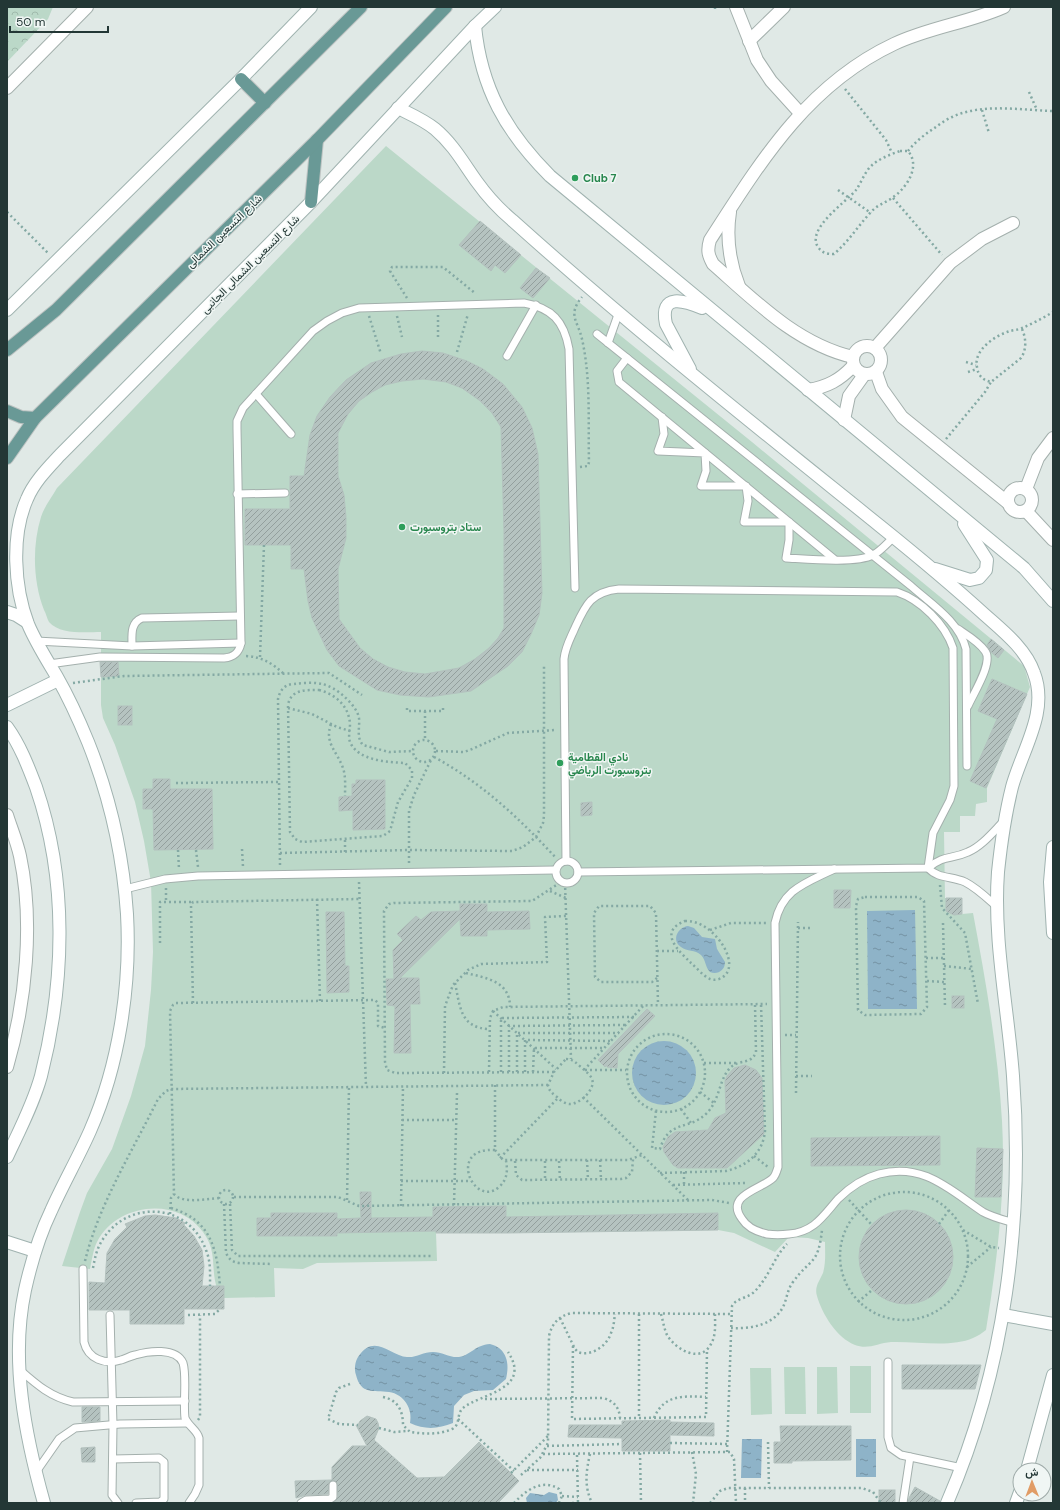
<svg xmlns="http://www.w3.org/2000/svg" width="1060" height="1510" font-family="'DM Sans',Vazirmatn,sans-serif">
<defs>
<pattern id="forest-crowns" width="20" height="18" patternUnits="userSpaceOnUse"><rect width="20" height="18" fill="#bbd8c8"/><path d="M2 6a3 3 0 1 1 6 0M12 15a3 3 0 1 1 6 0" fill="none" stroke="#a0baac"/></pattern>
<pattern id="water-ripples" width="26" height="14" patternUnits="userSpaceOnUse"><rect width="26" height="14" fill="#8eb3c8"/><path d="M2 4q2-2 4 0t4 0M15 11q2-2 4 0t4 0" fill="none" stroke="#7492a3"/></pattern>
<pattern id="building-hatch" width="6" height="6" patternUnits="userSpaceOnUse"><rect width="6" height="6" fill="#b5c3c0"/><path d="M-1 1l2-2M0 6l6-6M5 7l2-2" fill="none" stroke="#939f9d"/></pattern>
</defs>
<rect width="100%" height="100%" fill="#e0e9e6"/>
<!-- forest -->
<polygon fill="url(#forest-crowns)" points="7,7 53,7 48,19 7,62"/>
<!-- garden -->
<g fill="#bbd8c8">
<path d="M386,146L752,442L1024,666L1030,687L987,788V802L976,804L975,816H960V832H944L945,898H961L962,914L973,913C986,982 998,1051 1002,1121C1006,1191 997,1262 986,1330C982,1333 978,1336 973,1338C951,1348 916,1341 891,1342C878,1343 868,1350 855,1345C837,1338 822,1314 817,1296C814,1287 820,1280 823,1273C826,1262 825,1253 825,1242L808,1238L789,1237L775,1252L734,1233L718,1230L436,1233L437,1261L317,1263L303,1269L274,1268L275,1297L224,1298C221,1294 217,1290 216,1285C211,1266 217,1251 203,1232C177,1196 117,1203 97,1242C93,1250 92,1260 90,1269L62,1266L80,1212L87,1193L112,1149L131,1096L145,1046L151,990L153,952L151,882L144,841L135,802L115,745L103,718L101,705V632C86,632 60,635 49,622C47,619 46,613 44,610C33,582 32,546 41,517C44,507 52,497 57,488Z"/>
<rect x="850" y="1366" width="21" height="47"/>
<polygon points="784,1367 805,1367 806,1414 785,1414"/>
<polygon points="817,1367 837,1367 838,1413 817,1414"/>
<polygon points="750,1368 771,1368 772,1414 751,1415"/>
</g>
<!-- water -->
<g fill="url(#water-ripples)">
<polygon points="915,910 917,1009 868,1009 867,911"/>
<path d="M688,926L694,928L702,937L715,939L717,949L725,962C725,971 717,975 710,972C705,967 706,960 701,955C695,949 687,952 681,947C671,940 678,927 688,926Z"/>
<circle cx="664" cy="1073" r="32"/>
<path d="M490,1344C507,1348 510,1364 506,1379L493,1390L474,1391L464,1395L454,1406L453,1423C438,1429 425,1430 410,1423C413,1409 404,1394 389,1392C373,1390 361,1395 356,1375C354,1369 355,1362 358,1357C374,1332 391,1356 407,1357C416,1358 423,1352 433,1352C442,1352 450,1358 459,1357C471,1355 475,1345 490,1344Z"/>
<polygon points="742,1439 762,1439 761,1478 741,1478"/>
<rect x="856" y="1439" width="20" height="38"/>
<polygon points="549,1492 557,1494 558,1500 556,1503 527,1503 526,1498 530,1493 544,1495"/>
</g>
<!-- building -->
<g fill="url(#building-hatch)" stroke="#b3c1be" fill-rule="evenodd">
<polygon points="480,221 521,255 505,273 495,265 491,271 459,245"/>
<polygon points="536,268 550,278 533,298 520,288"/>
<path d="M422,351L443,353L467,361L483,369L503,384L522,407L532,428L538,454L542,593L539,615L531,634L522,652L508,666L471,691L429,697L400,695L377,690L339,666L327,650L312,618L308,601L304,569H291V545H245V509H290V476H304L310,435L317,416L330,397L346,380L371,363L401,354ZM423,379L446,382L462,388L479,400L492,413L501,427L504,532V628L498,638L489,648L475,659L459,668L425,674L405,672L388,667L373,659L360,648L339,619L338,569L346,538V517L344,495L338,476V433L348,414L359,401L372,392L385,385L402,381Z"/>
<polygon points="991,639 1004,650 998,658 991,652 987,645"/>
<polygon points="100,662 118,662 119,676 101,677"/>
<polygon points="992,679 1027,694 986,788 970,781 997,719 978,711"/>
<rect x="118" y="706" width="14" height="19"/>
<polygon points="153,779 170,779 170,789 212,789 213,849 154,850 153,809 143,809 143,789 153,789"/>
<polygon points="356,780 385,780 385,829 353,830 353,810 339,811 339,797 352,796 352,784 356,784"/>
<polygon points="592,802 592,815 581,816 581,803"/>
<polygon points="834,890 851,890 850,908 834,908"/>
<polygon points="946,898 962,898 962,914 954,915 946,911"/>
<polygon points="460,904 487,904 487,912 529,911 530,929 487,930 487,936 461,936 460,919 400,978 419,978 420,1004 410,1004 411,1053 394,1053 395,1006 387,1005 386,979 394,979 393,950 403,940 397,934 416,916 421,920 431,912 460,911"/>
<polygon points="326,912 344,912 345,966 349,966 349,992 327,993"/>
<rect x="952" y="996" width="12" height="12"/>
<polygon points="647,1009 655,1016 618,1054 617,1068 607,1067 607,1065 605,1067 598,1060"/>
<polygon points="745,1065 756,1070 762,1078 764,1134 727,1168 678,1168 673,1165 664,1152 663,1147 668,1137 675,1132 708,1130 715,1118 726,1113 725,1081 727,1076 734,1068"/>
<polygon points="940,1136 940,1165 811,1166 811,1138"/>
<polygon points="977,1148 1003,1149 1001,1197 975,1197"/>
<polygon points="360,1192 371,1192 371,1218 433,1217 433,1207 506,1206 506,1217 718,1213 718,1230 506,1233 436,1233 436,1231 337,1233 337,1236 257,1236 257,1218 271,1218 271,1213 337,1213 337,1219 361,1218"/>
<circle cx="906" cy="1257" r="47"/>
<polygon points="155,1215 176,1218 185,1223 184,1225 194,1236 202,1250 204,1266 202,1286 224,1286 224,1309 184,1309 184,1324 130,1324 130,1310 89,1310 89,1282 105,1283 107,1253 115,1239 127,1227 125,1224 145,1216"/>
<polygon points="902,1365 981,1365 975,1389 902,1389"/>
<polygon points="82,1407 100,1407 100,1421 82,1422"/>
<polygon points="367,1416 376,1419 378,1423 379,1428 374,1440 417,1478 444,1477 479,1442 519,1481 498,1503 333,1503 338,1497 337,1483 333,1480 329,1483 328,1494 306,1495 296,1498 295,1481 332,1480 332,1467 352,1446 367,1446 356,1425 358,1425 360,1421"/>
<polygon points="670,1420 670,1422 714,1423 714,1436 670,1435 670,1451 622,1451 622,1438 568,1437 569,1425 622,1425 622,1421"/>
<polygon points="780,1426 851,1426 851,1460 792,1461 792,1463 774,1463 774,1442 781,1442"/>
<polygon points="95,1447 95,1462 82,1462 81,1448"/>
<polygon points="915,1487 940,1501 940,1503 908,1503 909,1498"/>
<rect x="879" y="1490" width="16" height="13"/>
</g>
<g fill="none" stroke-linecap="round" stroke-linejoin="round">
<!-- lane casing -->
<g stroke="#a4b0ad" stroke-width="9">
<g id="lane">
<path d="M597,334L911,586C931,604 959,621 966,649L967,766"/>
<polyline points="608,343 619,312"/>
<polyline points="507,356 536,305"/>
<polyline points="627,358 617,371 619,382 834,559"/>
<polyline points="256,394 291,434"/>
<path d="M662,417L664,434L658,451L705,453L706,471L701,486H746L748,501L744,522H789V540L786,558C805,559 856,564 873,555C881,551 887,543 894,537"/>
<polyline points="237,494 285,493"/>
<path d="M958,629C967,635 979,642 985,651C994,662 973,694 968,706"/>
<polyline points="36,641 132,646 241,643"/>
<path d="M132,646C132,635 130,623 142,618L240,616"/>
<path d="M49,664L100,657L224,658C234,657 239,653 241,643L237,429V421L243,408L313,331L327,321L342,313L359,308L524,303C552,308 564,321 569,349L575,588"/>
<circle cx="567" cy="872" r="11"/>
<path d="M566,861L564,659C565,648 570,639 574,630C585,606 590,592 619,589L897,592C921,600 945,624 953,648L954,786L950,800L933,833L928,868C938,879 952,876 965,882C977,888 987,898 997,907"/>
<path d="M834,869C806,883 782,889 775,923L778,1167C777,1170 776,1175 773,1178C762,1189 724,1195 742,1219C747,1227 758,1232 767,1234C774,1235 781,1235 789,1234C814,1232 823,1216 838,1199C850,1187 864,1178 879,1174C923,1162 950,1190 983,1212C992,1217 1004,1220 1014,1223"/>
<path d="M578,872L928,868C945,854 951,860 968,852C982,846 993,832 1004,821"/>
<polyline points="125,889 165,879 198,876 555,870"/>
<path d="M83,1269L84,1342C88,1359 105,1365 121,1360C125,1359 130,1356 135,1355C148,1351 176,1347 183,1363C187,1376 183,1403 185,1418C189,1427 197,1430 199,1438V1485L195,1494L189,1503"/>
<polyline points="110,1315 113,1425 112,1495 118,1503"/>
<polyline points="888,1362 888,1437 891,1448 901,1455 962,1468"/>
<path d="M20,1370C37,1385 51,1397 73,1402L185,1401"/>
<polyline points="113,1459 159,1458 164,1462 164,1499 160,1502 136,1503"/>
<polyline points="36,1472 59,1439 75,1428 120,1424 187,1423"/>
<polyline points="301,1503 306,1500 330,1499 333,1497 333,1485"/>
<polyline points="903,1503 910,1457"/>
</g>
</g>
<!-- street casing -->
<g stroke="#a4b0ad" stroke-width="14">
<g id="street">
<polyline points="736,7 757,60 771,81 800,113"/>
<polyline points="749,41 784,7"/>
<polyline points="7,88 87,7"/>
<path d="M730,212C726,238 729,261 739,286"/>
<circle cx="867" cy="360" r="14"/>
<polyline points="875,348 950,263 982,239 1013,223"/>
<path d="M853,357C797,344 755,301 713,264C708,255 707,250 710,240C761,161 807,85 894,44C930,27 968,23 1004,7"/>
<polyline points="876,372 882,389 902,417 1007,502"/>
<path d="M808,390C827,387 840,380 853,366"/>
<polyline points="844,420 849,396 864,375"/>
<circle cx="1020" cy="500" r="12"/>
<polyline points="1026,489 1038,458 1053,438"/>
<polyline points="1026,511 1053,540"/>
<path d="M7,815C11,828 17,842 20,856C34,922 26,1002 7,1067"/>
</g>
</g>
<!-- secondary casing -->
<g stroke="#a0b3b0" stroke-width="14">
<g id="secondary">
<path d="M475,26C481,88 506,132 550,176L1024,568L1053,601"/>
<path d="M398,108C410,114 424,120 435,129C453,144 464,164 477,182C487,196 499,209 512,220C631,327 756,426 880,526C916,555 951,584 985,615C1003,631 1026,649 1034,673C1049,712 1022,750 1012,787C1005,815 1001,843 998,872C993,940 1008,1008 1013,1076C1024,1221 1005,1369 947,1503"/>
<polyline points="7,310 241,79 311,7"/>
<path d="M690,369L666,324C659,292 685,301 702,308"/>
<polyline points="935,569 970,580 979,578 986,570 987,560 964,524"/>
<polyline points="7,612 16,615 27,622"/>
<polyline points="7,705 58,680"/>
<path d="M7,727C20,745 28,766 36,787C68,880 65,982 41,1076C33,1105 19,1131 7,1157"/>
<polyline points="1053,847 1050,882 1053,933"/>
<polyline points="7,1242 35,1251"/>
<polyline points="1003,1315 1053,1324"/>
<polyline points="1027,1470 1053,1375"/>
<path d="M44,1503C25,1435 10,1360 25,1290C31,1263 39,1236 51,1211C63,1184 78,1158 90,1131C119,1065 131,986 127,914C123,855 110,797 88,742C79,720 69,698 57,677C47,660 36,643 28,624C14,587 11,535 27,499C34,482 48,468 60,455L311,202L475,26L495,7"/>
<polyline points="1016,1503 1020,1492"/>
</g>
</g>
<!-- primary casing -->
<g stroke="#bdc3c2" stroke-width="14">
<g id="primary">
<polyline points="241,79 265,103"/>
<polyline points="311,202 317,140"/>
<polyline points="7,350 56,310 361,7"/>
<polyline points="7,411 21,417 35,418"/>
<polyline points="7,458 35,418 317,140 446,7"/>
</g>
</g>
<!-- path -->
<g stroke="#84a9a4" stroke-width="2.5" stroke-dasharray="2 3" stroke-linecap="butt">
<polyline points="715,7 715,12"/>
<polyline points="845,89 886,140 892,153"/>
<polyline points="1029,92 1037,110"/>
<polyline points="982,110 989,133"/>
<path d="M900,151H908C921,166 907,188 892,198C885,203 877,205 871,212C858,226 849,241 834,254C827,254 822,253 818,247C806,229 845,203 856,190C861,183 864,174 870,167C878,159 889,155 900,151Z"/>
<path d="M908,151C915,142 924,135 933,129C939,125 945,120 952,117C982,103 1020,110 1053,111"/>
<polyline points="838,190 871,213"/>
<polyline points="893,198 942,255"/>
<polyline points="7,212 49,254"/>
<polyline points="407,298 390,271 392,267 443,267 476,294"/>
<polyline points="438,315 438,337"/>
<polyline points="369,316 381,354"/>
<polyline points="397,316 402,337"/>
<path d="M1022,329C1026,338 1027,349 1021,358L991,382C983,380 978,376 977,367C973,350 996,335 1010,331C1014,330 1018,330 1022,328C1032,324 1043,318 1053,312"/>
<polyline points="457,352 468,314"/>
<polyline points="966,362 976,365"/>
<polyline points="968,372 977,369"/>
<polyline points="946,439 985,392 991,382"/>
<path d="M580,467L588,466L589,462C588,421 591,379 582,339C578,321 567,315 582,297"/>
<path d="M246,656C262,657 272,663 284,674"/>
<polyline points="260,657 264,545"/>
<polyline points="73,683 124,676 329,673 362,695"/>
<path d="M319,690C335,694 349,706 350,724C350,730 348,736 350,742C358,761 388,762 405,763L412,770V778L398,802L390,831L383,836L302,842L295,839L290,832L288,705C291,689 306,690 319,690Z"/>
<polyline points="288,708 312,714 337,727 350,731"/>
<polyline points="407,708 407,711 443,711 443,708"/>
<polyline points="425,711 425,740"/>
<path d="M331,724C324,743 337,751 343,768C346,777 345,787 345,796"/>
<circle cx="424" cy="751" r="11"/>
<polyline points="436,751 464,752 472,749 508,733 555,730"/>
<path d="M434,757C482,783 519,818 556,858"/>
<polyline points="176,783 279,782"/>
<polyline points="242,849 243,867"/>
<polyline points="178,850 179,869"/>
<polyline points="196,850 198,867"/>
<polyline points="345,852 345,839"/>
<polyline points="280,853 408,850 512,851 523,847 536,837 543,823 544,816 544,665"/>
<polyline points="409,863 409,811 414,795 431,760"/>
<path d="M280,865L278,699C280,690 285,684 294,684C303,683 314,682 322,684C335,686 357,705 359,718C360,728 356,737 363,745L389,752L413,751"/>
<polyline points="359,882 366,1087"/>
<polyline points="565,883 571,1059"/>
<polyline points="940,885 942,908 965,933 978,1004"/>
<polyline points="166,888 166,901"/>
<polyline points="550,891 566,898"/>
<polygon points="865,897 918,897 924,901 927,1007 921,1014 865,1015 858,1010 856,906 858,899"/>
<polyline points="317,899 320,1001"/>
<path d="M685,921C714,919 746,969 719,979C716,980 713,980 710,979C703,976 697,968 691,963C679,951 657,932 685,921Z"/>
<polyline points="943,923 945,1007"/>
<polyline points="798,928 813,928"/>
<polyline points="710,930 731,923 767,923"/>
<polyline points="160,943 160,902 193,902"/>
<polyline points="657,951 678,951"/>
<polyline points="926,958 944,958"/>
<polyline points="944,966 972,969"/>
<path d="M466,973C486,978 510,981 510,1007"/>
<polyline points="657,978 652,982 601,982 595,977 594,913 599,906 650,906 656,913 658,1005"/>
<polyline points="927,981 944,982"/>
<path d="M455,983C460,1006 460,1028 489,1029"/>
<polyline points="193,1003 191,905 193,902 359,899"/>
<polyline points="493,1011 556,1069"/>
<circle cx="666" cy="1073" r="39"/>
<polyline points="785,1035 796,1035"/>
<path d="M566,1059C573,1059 576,1063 581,1067C585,1071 590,1074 592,1079C596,1089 580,1104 570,1104C565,1104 560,1100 557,1097C552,1093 549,1091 548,1085L554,1072Z"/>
<polyline points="704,1063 737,1063"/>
<polyline points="584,1070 644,1005"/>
<polyline points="585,1070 626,1070"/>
<polyline points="489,1072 490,1018 493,1011 503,1007 767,1004"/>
<polyline points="501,1072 501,1018 634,1017"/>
<polyline points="509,1072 509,1026 626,1025"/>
<polyline points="517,1072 517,1033 619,1033"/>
<polyline points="525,1072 525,1040 611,1041"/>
<polyline points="533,1072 534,1048 604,1048"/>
<polyline points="554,1072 395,1073 387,1070 385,1062 384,911 389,904 394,903 532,901 561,882"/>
<polyline points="444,1073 445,1006 453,985 468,970 481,964 547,962 545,917 566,916"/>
<polyline points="796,1076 812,1076"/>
<polyline points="495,1085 495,1150 503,1160 628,1160 642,1155"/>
<polyline points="700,1092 714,1103"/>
<polyline points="796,1093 798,922"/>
<polyline points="583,1097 689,1201"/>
<polyline points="681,1109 691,1123"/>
<path d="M656,1111L652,1148L660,1149C669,1119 689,1131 707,1113C720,1100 719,1078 731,1067C740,1059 751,1065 756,1052L755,1004"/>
<polyline points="402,1120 456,1120"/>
<path d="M495,1150C446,1147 474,1209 499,1187C507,1180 508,1171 506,1161"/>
<polyline points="754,1156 768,1167"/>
<polyline points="500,1158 558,1098"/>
<polyline points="587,1160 588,1180"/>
<polyline points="600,1160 601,1179"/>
<polyline points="515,1161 516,1175 522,1180 621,1179 626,1178 632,1172 633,1159"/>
<polyline points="545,1161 545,1180"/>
<polyline points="559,1161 560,1180"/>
<polyline points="684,1172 684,1185"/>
<path d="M660,1173L726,1171C747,1166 763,1153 765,1131L761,1004"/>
<polyline points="401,1181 471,1181"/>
<polyline points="673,1185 745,1183"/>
<circle cx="226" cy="1197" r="7"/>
<circle cx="904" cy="1256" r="64"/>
<polyline points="234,1197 338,1197 359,1206 712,1200 729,1203"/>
<path d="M219,1198C207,1199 182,1204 174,1194L170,1011L173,1005L176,1003L375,1000L378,1003V1026L385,1028"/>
<polyline points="347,1200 349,1087"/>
<polyline points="849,1200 872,1225"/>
<path d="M224,1204L226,1253C229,1259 232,1262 239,1263L272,1264"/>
<polyline points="230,1204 232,1250 238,1256 431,1256"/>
<polyline points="454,1205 457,1093"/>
<polyline points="401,1206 403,1086"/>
<path d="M171,1208C211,1220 217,1249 220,1286"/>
<polyline points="170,1214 171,1198 174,1194"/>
<polyline points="939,1224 949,1210"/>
<polyline points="963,1230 991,1247 999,1248"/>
<path d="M85,1261C99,1204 132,1152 158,1099L166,1091L171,1089L548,1085"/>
<polyline points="967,1267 991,1247"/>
<path d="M93,1268C95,1257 97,1248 103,1239C129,1199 189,1203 206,1250C211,1262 210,1274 210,1286"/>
<polyline points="858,1302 872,1290"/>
<polyline points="639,1314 639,1418"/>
<path d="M661,1314C663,1321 664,1328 667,1335C676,1350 702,1365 712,1342C716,1334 715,1323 715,1314"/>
<polyline points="188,1315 215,1314 220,1309"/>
<path d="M560,1318L575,1349L578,1352C591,1357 607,1346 611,1333C614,1327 614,1320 615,1314"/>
<path d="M731,1328C749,1329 773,1326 783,1307C787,1299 787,1290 793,1282C811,1257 818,1266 822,1230"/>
<polyline points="573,1346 572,1419 706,1417 707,1349"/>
<polyline points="350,1384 339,1388 336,1392 328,1419 339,1424 358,1425"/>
<path d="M383,1397C398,1400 403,1411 403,1425L410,1432C424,1434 439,1435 452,1429C461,1425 456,1414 463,1408C479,1394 533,1390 508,1352"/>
<path d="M485,1399L603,1398C614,1401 619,1407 620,1418"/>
<path d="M654,1418C664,1394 684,1396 706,1397"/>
<polyline points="458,1419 514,1471"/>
<polyline points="198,1420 200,1417 200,1315"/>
<polyline points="379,1428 394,1432 407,1431"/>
<polyline points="768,1442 769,1488"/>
<polyline points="670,1443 728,1444"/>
<polyline points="547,1446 622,1444"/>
<polyline points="692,1452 696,1474 693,1503"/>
<path d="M727,1452L732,1306C736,1298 749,1298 755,1291C769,1277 774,1257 787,1244"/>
<polyline points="640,1453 641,1503"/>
<polyline points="543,1454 730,1452 734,1459 736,1503"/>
<path d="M590,1454C586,1472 584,1486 592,1503"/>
<polyline points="577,1455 578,1503"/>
<polyline points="527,1470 578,1470"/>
<polyline points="511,1473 549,1435"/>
<path d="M521,1475L540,1458L548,1443L549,1336C552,1323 559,1316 572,1313L731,1314"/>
<polyline points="745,1488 745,1503"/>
<polyline points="562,1496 578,1497"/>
<path d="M514,1503C525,1491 542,1478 559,1489L562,1496L559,1503"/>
<polyline points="572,1503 578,1503"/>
<polyline points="710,1503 720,1491 728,1488 862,1488 873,1492 881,1503"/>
</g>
<!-- lane -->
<use href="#lane" stroke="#fff" stroke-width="7"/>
<!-- street -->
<use href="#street" stroke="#fff" stroke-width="12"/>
<!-- secondary -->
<use href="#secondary" stroke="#fff" stroke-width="12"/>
<!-- primary -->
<use href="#primary" stroke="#699996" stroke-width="12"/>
</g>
<!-- markers -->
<g fill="#2e9e5b" stroke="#f0f6f4" stroke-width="1.5">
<circle cx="575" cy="178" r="4"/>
<circle cx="402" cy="527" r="4"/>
<circle cx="560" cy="763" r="4"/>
</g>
<g text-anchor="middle" stroke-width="3" stroke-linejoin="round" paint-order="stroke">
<!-- leisure labels -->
<g font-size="11" font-weight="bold" fill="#27864d" stroke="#f0f6f4" text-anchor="start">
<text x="583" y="182">Club 7</text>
<text x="410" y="531">ستاد بتروسبورت</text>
<text x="568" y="761">نادي القطامية<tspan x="568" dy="13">بتروسبورت الرياضي</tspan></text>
</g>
<!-- street labels -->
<g font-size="11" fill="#233735" stroke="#f0f6f4">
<text transform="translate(224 231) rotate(-44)" y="4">شارع التسعين الشمالى</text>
<text transform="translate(250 264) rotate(-45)" y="4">شارع التسعين الشمالى الجانبى</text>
</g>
</g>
<!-- border -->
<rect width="1060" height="1510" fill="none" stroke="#233735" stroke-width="16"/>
<!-- north arrow -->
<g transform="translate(1032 1482) rotate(359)"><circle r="19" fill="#f0f6f4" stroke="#9eaaa8"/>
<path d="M0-3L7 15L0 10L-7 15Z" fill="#e19c66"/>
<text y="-6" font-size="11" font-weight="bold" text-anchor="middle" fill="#233735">ش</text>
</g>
<!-- scale -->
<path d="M10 26v6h98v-6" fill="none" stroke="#233735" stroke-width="2"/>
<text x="16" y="26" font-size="12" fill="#233735" stroke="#f0f6f4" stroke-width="3" paint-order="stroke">50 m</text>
</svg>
